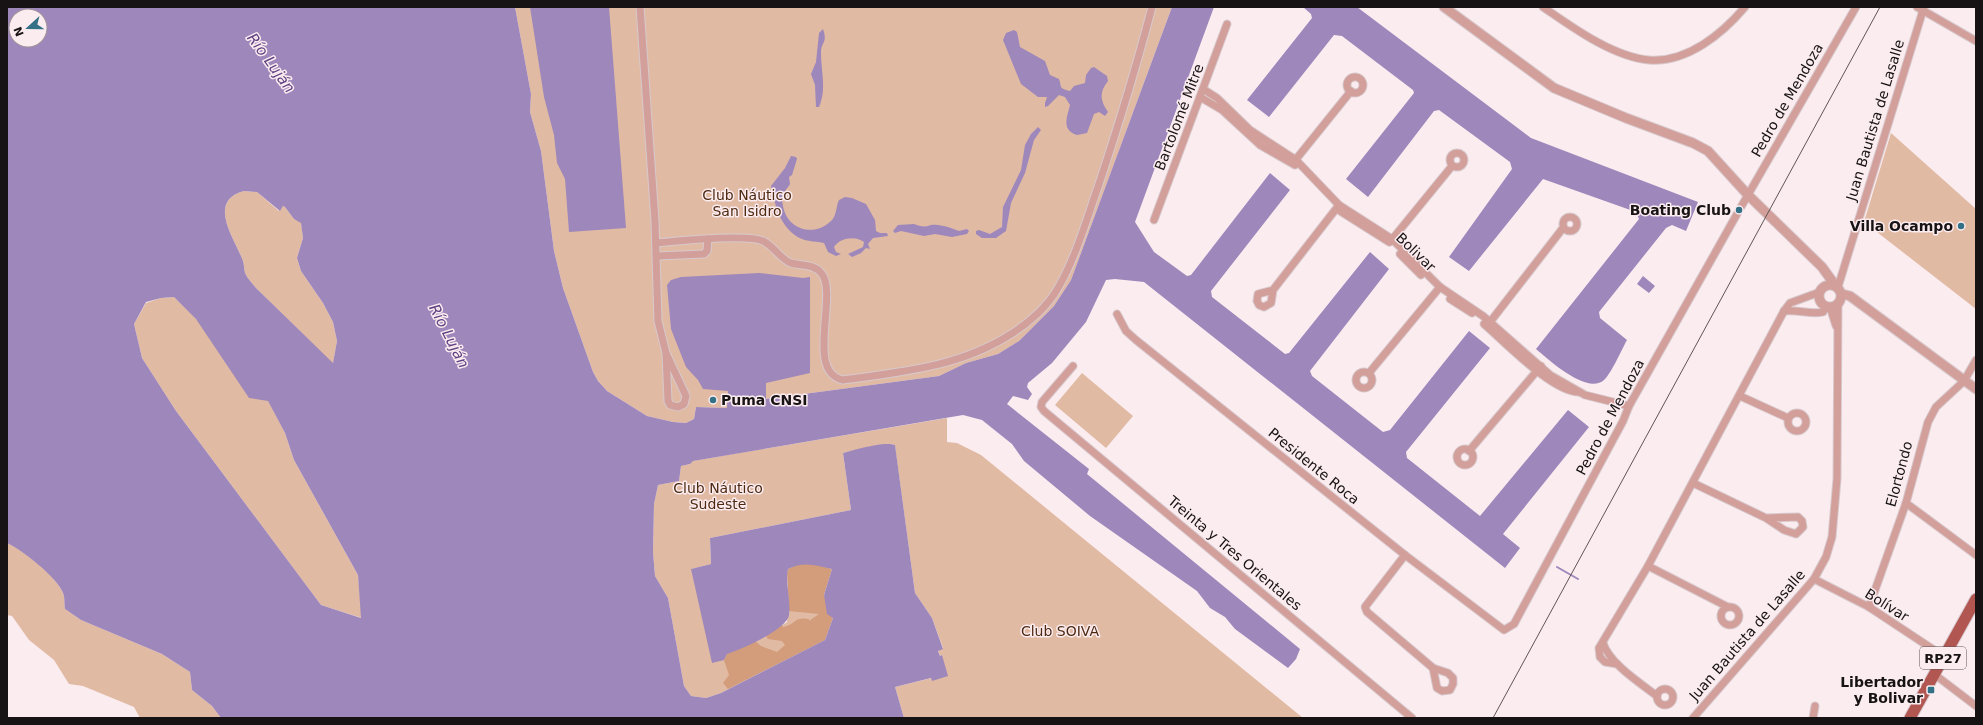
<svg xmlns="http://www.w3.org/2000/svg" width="1983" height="725" font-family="'DejaVu Sans',sans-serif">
<rect width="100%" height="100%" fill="#fbecf0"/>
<!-- green -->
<g fill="#e1baa4">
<polygon points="515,7 1172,7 1071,280 1054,306 1019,341 998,354 966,363 939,376 766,399 727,408 696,407 694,419 686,423 673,422 647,416 607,391 598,381 593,372 563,288 554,251 541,151 530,112 531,94"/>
<polygon points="1891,133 1976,209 1976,309 1864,222"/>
<path d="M244,191L257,192L279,211L283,206L285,207L294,219L301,222L303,238L297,258L301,271L323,303L333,322L337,341L333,364L256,288C252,283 247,278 245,273C244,269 244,264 243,261C235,239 206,201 244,191Z"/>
<polygon points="174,297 191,313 268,400 285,433 294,460 358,575 362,618 321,605 176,411 142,358 134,324 146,303 161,298"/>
<polygon points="1082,373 1133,416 1106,448 1055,405"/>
<polygon points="947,418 947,442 957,443 981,455 1303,718 904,718 895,687 932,678 932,681 942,655 940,656 938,650 943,648 932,618 915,593 895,446 893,444 860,449 843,453 851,510 710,538 711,564 692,569 738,650 766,636 787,622 789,592 815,564 825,640 721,693 706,698 691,696 684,686 668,598 655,576 653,552 654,504 658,485 679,481 681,466 690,464 692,461"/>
<path d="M7,543C22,549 58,578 63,593C65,597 64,604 65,609L81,620L162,654L190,672L192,690L212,706L221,718H140L134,707L83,686L69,684L54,660L29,640L12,616L7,615Z"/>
</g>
<!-- forest -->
<path fill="#d39c7b" d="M798,564H815L832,569L824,595L833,618L825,640L728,689L723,683L729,675L724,660L727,654L755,641L761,646L777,652L785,645L782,641L768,639L766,636L782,625L783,627C795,625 794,616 809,619V621L819,614L789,611L787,574L788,569Z"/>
<!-- water -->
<g fill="#9d87bb" fill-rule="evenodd">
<path d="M7,7H515L531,94L530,112L541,151L554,251L563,288L593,372L598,381L607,391L647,416L673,422L686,423L694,419L696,407L727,408L728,391L703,389L698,380L686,367L671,329L667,285L671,280L681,277L759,273L803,278L810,277V373L766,383V399L939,376L966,363L998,354L1019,341L1054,306L1071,280L1172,7H1214L1135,222L1154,252L1187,276L1191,275L1270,173L1290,190L1211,291L1212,297L1285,354L1289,353L1370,252L1389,269L1310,371L1312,376L1383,432L1390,430L1469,331L1490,348L1406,452L1407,458L1480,516L1568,410L1589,427L1503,534L1520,548L1505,568L1144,282L1115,279L1106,280L1086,322L1052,363L1028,383L1027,387L1032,394L1028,400L1013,396L1007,404L1089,469L1087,474L1300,649L1296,659L1288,668L1235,629L1225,617L1210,608L1197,591L1090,516L1024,461L1012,444L982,420L963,415L693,461L690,464L681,466L679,481L658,485L654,504L653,552L655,576L668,598L684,686L691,696L706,698L721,693L825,640L833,618L827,614L824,595L832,569C816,565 803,561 788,569C785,583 791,600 789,615C787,630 741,649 727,654L724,660L712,663L691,569L711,564L710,538L851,510L843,453C854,450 885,441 895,445L915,593L932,618L943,649L938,651L940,656L942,655L948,676L932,681L931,678L895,687L904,718H221L212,706L192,690L190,672L162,654L81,620L65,609C64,604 65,597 63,593C58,578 21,549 7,543ZM16,16H40V40H16ZM244,191L257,192L280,211L283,206L285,207L294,219L301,223L303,238L297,258L301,271L323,303L333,322L337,341L333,363L256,288C252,283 247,278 245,273C244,269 244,264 243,261C235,239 206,201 244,191ZM174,297L196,319L249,398L268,401L285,433L294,460L358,575L361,618L321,605L176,411L142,358L134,324L146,302L161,298Z"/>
<polygon points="530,7 609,7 626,228 569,232 565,179 557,163 554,135 544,97"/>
<path d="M1303,7H1357L1531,138L1698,202L1686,231L1672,225L1666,228L1599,312L1600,318L1627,340C1622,349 1611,374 1604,380C1587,395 1549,360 1536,349L1639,219L1636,212L1543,179L1469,271L1449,257L1512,169L1510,162L1439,110L1434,111L1368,197L1346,179L1414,93L1413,90L1342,36L1334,35L1269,117L1247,100L1312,18L1311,14Z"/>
<path d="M823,29C828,44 821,41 821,53C821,72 827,89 819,107H816L815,85L811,74L816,62L819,33Z"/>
<path d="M1014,30L1017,32L1020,47L1045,61L1050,75L1059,79C1062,87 1058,88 1070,91L1074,86L1085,83L1086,75L1091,68L1094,67L1107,76L1108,81C1099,92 1100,101 1108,112L1105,116L1099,112L1094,114L1087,133L1077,135C1061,130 1067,117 1070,105L1065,97L1059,95L1048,106L1045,107V103L1047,97H1038L1021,84L1003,40L1006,33Z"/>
<polygon points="1038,127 1041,130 1034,140 1025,173 1011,203 1006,231 996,238 982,238 976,234 976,231 979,230 990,234 1002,227 1003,207 1021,170 1025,145 1031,134"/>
<path d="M791,156L796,157L797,159L792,175L789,177L790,184C788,188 783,192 782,197C781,200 783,203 783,206C787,230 815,238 832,220C837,214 836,206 839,200L845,197L852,198L866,204L875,220L876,231L880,233H887L888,236L873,238L868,244L870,249L866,248L861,253L852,257L848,254L863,247L864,242C856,235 839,238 834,247L836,252L841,254L836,256L828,252L824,243C817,241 809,242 802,239C781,230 775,206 771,186L785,168Z"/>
<path d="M914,224C930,230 926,223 938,225C946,226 951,228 959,231L967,229L969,231L967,234L952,237L935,234L924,236L901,231L895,233L893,231L898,225Z"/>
<polygon points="1643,276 1655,286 1649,293 1637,284"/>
</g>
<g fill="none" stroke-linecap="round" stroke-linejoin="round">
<!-- stream -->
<polyline stroke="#9d87bb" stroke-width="2" points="1557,567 1578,579"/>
<!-- minor casing -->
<g stroke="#d7c9cd" stroke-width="9">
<g id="minor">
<polyline points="640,7 655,221 658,321 666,353"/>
<path d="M1543,7C1572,27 1613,57 1649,60C1687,63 1722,34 1745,7"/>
<polyline points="1917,7 1976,41"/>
<circle cx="1355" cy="85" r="8"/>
<polyline points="1203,89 1217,98 1250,130 1296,160 1339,205 1392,239 1440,287 1483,316 1550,375 1585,395 1629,406"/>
<polyline points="1200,97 1222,110 1260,145 1295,165"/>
<circle cx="1457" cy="160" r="7"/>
<polyline points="1293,163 1351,91"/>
<polyline points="1741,207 1856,7"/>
<polyline points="1340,211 1389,242"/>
<circle cx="1570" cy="224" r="7"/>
<polyline points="1154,220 1227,24"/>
<polyline points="1390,242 1452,166"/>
<path d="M656,243C676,241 747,234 763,241C774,246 780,259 791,263C802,266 815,264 822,274C838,296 805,372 843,380C901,372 960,367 1011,334C1029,323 1048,306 1058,288C1076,257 1086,221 1098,187C1118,127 1136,68 1152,7"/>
<polyline points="1400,254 1421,275"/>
<polyline points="657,256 704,254 707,251 708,239"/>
<polyline points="1838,287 1924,7"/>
<polyline points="1273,290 1258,294 1257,301 1259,305 1264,307 1271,303 1273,290 1339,205"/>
<polyline points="1450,299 1472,313"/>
<polyline points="1830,307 1836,326"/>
<path d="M1784,311C1797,309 1811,315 1823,312L1827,306"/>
<polyline points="1117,314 1126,331 1136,340 1405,555 1504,630 1514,624 1623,421 1629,406 1737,214"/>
<path d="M1484,324C1505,342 1552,392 1579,392"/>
<polyline points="1487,326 1563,228"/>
<polygon points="666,353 686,396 684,404 678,407 670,405 668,401"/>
<polyline points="1073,366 1042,402 1041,407 1044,411 1412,718"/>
<circle cx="1364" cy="380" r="8"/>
<polyline points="1369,373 1440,287"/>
<polyline points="1740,396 1788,418"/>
<circle cx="1797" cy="422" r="9"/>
<circle cx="1465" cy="457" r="8"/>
<polyline points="1469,451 1541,366"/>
<polyline points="1693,483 1766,518 1784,530 1796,534 1803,527 1802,521 1798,517 1766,518"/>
<polyline points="1906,503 1976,555"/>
<polyline points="1405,555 1365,607 1367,612 1433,668"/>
<polyline points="1648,566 1728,607"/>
<polyline points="1814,579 1869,607 1934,650 1942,659"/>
<circle cx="1730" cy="616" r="9"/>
<polyline points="1869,607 1906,503 1928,422 1936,407 1964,381 1976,360"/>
<path d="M1603,643C1609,663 1640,683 1657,696"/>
<polyline points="1617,664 1605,662 1600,657 1599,648 1648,566 1784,311 1790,303 1820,292"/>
<polygon points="1433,668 1448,673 1453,678 1453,684 1450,690 1442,691 1437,688"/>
<polyline points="1934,674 1976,706"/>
<circle cx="1665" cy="697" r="8"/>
<polyline points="1693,718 1814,579 1826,557 1832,537 1837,479 1838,304"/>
<polyline points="1813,718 1815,706"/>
</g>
</g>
<!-- tertiary casing -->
<g stroke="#d7c9cd" stroke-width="11">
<g id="tertiary">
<polyline points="1444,7 1554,88 1626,118 1693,143 1708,151 1748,195 1822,267 1835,285"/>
<circle cx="1830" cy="296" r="11"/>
<polyline points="1842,294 1850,296 1976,389"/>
</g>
</g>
<!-- primary casing -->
<g stroke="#d7c9cd" stroke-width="13">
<polyline id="primary" points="1910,718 1976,599"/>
</g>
<!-- minor -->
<use href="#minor" stroke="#d39f9a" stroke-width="7"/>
<!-- tertiary -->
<use href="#tertiary" stroke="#d39f9a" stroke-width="9"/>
<!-- primary -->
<use href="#primary" stroke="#b15651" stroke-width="11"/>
<!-- tram -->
<polyline stroke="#5e5557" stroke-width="1" points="1493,718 1880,7"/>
</g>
<!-- markers -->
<g fill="#327186" stroke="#fbecf0" stroke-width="1.5">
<circle cx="1739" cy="210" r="4"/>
<circle cx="1961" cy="226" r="4"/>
<circle cx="713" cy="400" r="4"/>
<rect x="1927" y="686" width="8" height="8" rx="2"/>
</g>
<g text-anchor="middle" stroke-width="3" stroke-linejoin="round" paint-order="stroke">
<!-- shield labels -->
<rect fill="#fbecf0" stroke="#5b5355" stroke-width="1" x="1920" y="647" width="46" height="22" rx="3"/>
<g font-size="13" font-weight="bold" fill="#171213">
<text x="1943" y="663">RP27</text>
</g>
<!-- street labels -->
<g font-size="14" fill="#171213" stroke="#fbecf0">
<text transform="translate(1787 100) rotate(-60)" y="5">Pedro de Mendoza</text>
<text transform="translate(1179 117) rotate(-69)" y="5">Bartolomé Mitre</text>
<text transform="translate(1875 120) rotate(-73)" y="5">Juan Bautista de Lasalle</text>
<text transform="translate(1416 252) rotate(44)" y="5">Bolivar</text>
<text transform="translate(1610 417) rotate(-62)" y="5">Pedro de Mendoza</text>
<text transform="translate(1314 466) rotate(39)" y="5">Presidente Roca</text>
<text transform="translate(1899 474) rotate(-75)" y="5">Elortondo</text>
<text transform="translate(1235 553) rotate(40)" y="5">Treinta y Tres Orientales</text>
<text transform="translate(1887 605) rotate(32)" y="5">Bolívar</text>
<text transform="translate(1747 635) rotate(-49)" y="5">Juan Bautista de Lasalle</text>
</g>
<!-- park labels -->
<g font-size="14" fill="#4e2910" stroke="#fbecf0">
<text x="747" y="200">Club Náutico<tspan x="747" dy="16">San Isidro</tspan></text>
<text x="718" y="493">Club Náutico<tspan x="718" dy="16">Sudeste</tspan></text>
<text x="1060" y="636">Club SOIVA</text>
</g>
<!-- poi labels -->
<g font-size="14" font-weight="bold" fill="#171213" stroke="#fbecf0" text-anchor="end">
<text x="1731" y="215">Boating Club</text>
<text x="1953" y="231">Villa Ocampo</text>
<text x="721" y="405" text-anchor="start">Puma CNSI</text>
<text x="1923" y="687">Libertador<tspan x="1923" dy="16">y Bolivar</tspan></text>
</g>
<!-- water labels -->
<g font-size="15" font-style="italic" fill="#5f4082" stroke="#fbecf0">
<text transform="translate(271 63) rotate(54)" y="5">Río Luján</text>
<text transform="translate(449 336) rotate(63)" y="5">Río Luján</text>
</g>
</g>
<!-- border -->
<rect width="1983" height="725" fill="none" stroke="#171213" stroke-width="16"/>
<!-- north arrow -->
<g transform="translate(28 28) rotate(249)"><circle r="19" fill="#fbecf0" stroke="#a09598"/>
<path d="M0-3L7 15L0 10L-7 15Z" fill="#327186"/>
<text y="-6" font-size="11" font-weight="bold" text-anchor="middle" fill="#171213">N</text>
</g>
</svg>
